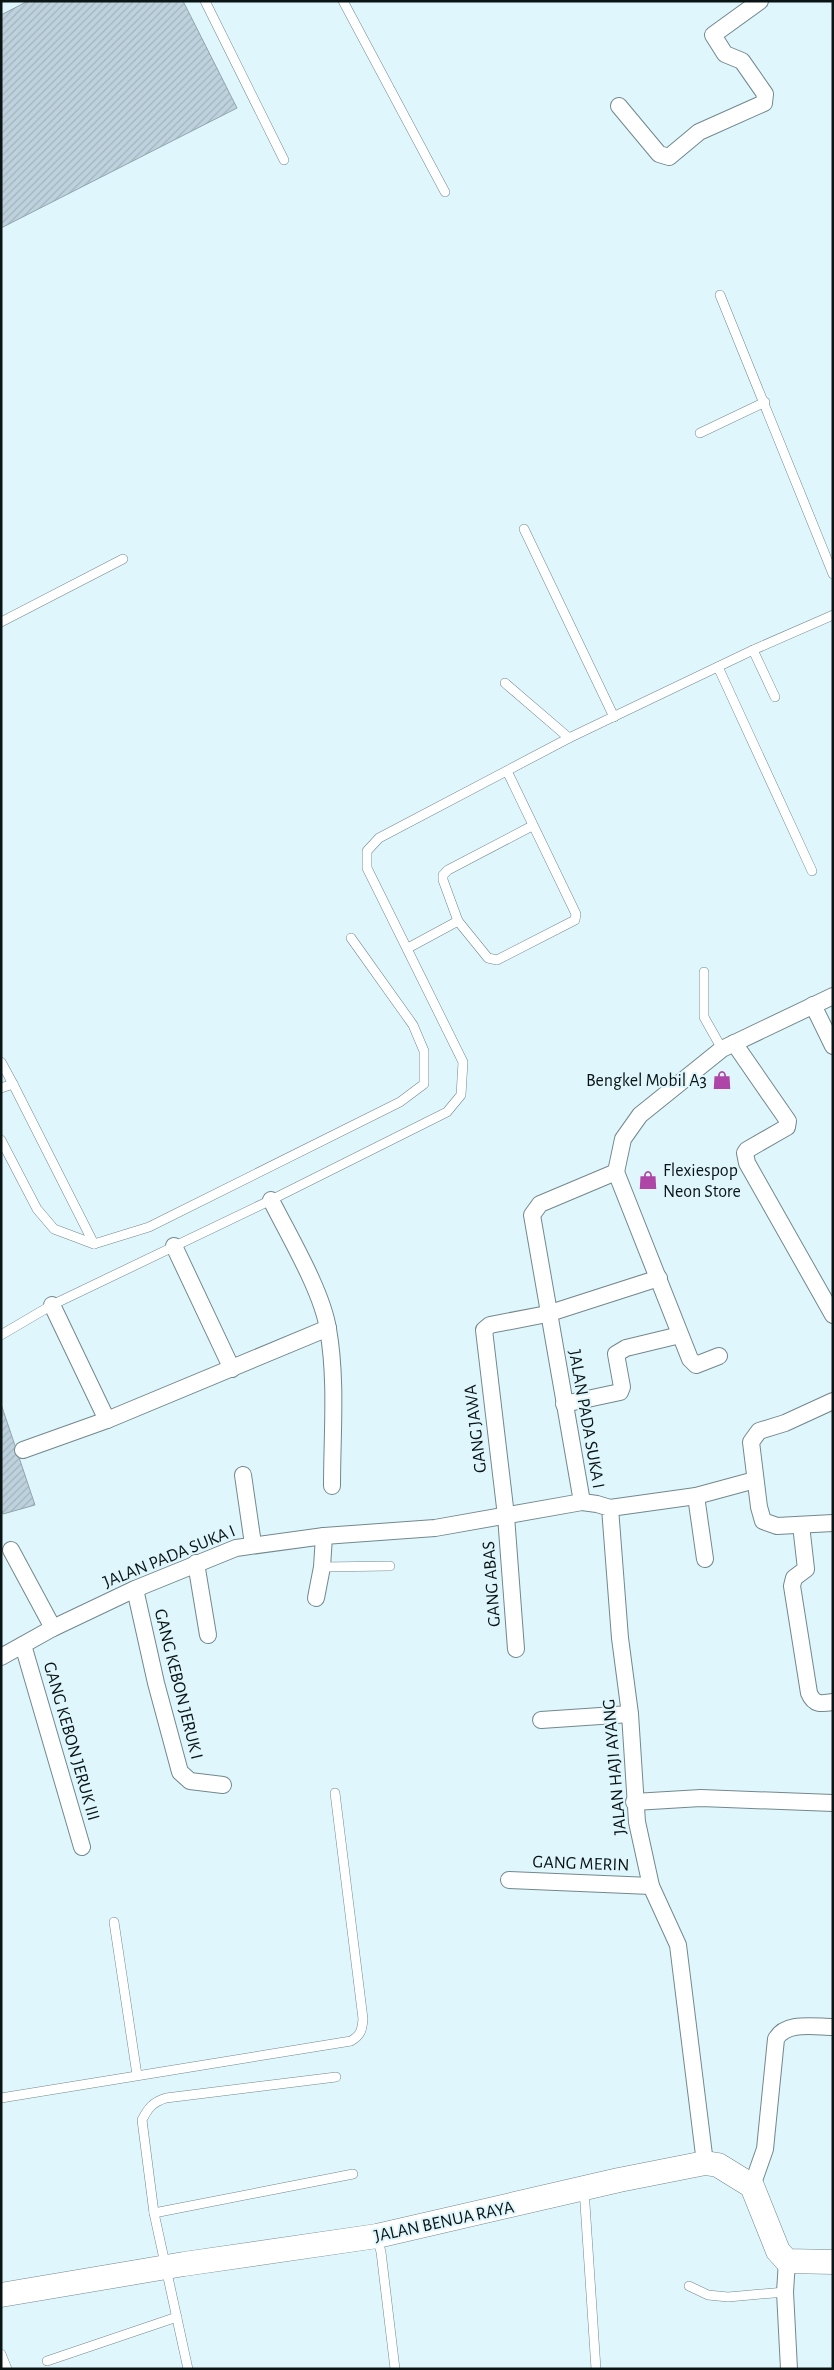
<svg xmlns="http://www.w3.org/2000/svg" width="834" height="2370" font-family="'Alegreya Sans',sans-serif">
<defs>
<pattern id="building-hatch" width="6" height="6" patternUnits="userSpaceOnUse" patternTransform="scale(1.25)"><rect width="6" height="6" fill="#bed2dd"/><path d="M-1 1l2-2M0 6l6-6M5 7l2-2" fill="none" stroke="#a2b3bd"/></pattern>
</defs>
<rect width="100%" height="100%" fill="#dff7fc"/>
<!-- building -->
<g fill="url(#building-hatch)" stroke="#91a4af">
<polygon points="28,1 183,1 237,108 1,228 1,15"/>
<polygon points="1,1404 35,1505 3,1514 1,1510"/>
</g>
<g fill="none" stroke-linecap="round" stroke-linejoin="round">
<!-- lane casing -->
<g stroke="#72888d" stroke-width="10">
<g id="lane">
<polyline points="205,1 284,160"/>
<polyline points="343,1 445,192"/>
<polyline points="720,295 833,574"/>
<polyline points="700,433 765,402"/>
<polyline points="524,529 614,717"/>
<polyline points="1,622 123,559"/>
<polyline points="753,650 775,697"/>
<polyline points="718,667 812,871"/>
<polyline points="505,683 569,738"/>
<polyline points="458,921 443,880 443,875 448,870 532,826"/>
<polyline points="408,948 458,921 488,958 497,960 575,920 576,914 507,771"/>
<polyline points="704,972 704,1017 722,1049"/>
<polyline points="1,1062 13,1084"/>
<polyline points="1,1088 13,1084 94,1244"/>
<polyline points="1,1140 37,1209 54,1229 94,1244 149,1227 400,1102 424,1084 424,1051 413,1025 351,938"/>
<polyline points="1,1335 52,1305 271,1200 447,1112 461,1095 463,1062 367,868 367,851 379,838 569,738 753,650 833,615"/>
<polyline points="322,1567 390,1566"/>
<polyline points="114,1922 137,2075"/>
<path d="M1,2098L351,2041C361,2035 362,2030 363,2019L335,1793"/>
<polyline points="584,2189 596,2369"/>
<polyline points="154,2213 353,2174"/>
<polyline points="377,2238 381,2252 395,2369"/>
<polyline points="689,2286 708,2295 728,2297 785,2292"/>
<polyline points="1,2354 7,2369"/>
<polyline points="47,2361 177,2317"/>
<path d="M188,2369L154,2213L142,2120C148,2108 153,2102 166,2098L336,2077"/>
</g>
</g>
<!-- street casing -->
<g stroke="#72888d" stroke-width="18">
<g id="street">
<polyline points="619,106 659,154 669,157 699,132 764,103 765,94 742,61 725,54 713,35 760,1"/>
<polyline points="813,1005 833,1046"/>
<polyline points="734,1043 788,1121 787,1127 747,1150 745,1153 747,1163 833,1315"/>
<polyline points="616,1172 690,1359 696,1365 719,1356"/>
<path d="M271,1200C289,1236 322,1291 328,1329C337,1380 332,1434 332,1486"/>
<polyline points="174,1246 232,1369"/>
<polyline points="833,1401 785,1423 759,1431 751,1442 759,1507 763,1521 777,1526 833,1523"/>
<polyline points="564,1404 620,1392 622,1387 616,1354 626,1348 680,1335"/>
<polyline points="107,1420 328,1328"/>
<polyline points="23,1450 107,1420 52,1305"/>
<polyline points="243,1475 253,1544"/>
<polyline points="696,1496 705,1559"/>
<polyline points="582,1502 532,1215 540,1204 616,1172 623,1139 640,1115 722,1049 833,996"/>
<polyline points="610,1508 696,1496 755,1480"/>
<path d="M801,1525L806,1569L794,1578L792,1586L809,1693C814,1705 821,1704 833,1702"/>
<polyline points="11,1550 53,1628"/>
<polyline points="196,1563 208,1635"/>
<polyline points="135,1589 156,1683 180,1772 190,1781 223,1785"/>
<polyline points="316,1598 322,1567 324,1536"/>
<polyline points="23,1645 82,1847"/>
<polyline points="516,1649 506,1516 484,1330 490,1325 547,1314 659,1278"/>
<polyline points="1,1657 53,1628 135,1589 236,1548 324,1536 435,1528 582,1502 597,1504 610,1508 620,1638 630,1714 637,1822 651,1886 678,1945 705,2163"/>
<polyline points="541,1720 630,1714"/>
<polyline points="634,1802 701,1798 833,1803"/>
<polyline points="509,1880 651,1886"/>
<path d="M752,2186L765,2149L776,2039C786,2021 815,2027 833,2027"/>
<polyline points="787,2261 785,2292 789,2369"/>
</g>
</g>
<!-- secondary casing -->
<g stroke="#72888d" stroke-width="25">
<polyline id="secondary" points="1,2295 184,2264 377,2236 619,2180 705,2163 718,2165 752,2186 778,2251 787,2261 833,2262"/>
</g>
<!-- lane -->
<use href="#lane" stroke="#fff" stroke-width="9"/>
<!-- street -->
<use href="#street" stroke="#fff" stroke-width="16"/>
<!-- secondary -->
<use href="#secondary" stroke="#fff" stroke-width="24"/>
</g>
<!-- icons -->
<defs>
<g id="shop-bare" transform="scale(1.5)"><path d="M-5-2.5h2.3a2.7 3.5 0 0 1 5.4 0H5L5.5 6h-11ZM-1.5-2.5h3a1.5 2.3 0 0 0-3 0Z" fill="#ae45a7" stroke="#dff7fc" stroke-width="2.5" paint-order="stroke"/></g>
</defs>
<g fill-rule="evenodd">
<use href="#shop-bare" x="722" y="1080"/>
<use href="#shop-bare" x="648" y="1180"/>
</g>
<g text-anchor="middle" stroke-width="4" stroke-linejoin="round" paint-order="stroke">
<!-- poi labels -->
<g font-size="18" fill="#0b1415" stroke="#dff7fc" text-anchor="end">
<text x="707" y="1086">Bengkel Mobil A3</text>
<text x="663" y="1176" text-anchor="start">Flexiespop<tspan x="663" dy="21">Neon Store</tspan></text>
</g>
<!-- street labels -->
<g font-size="18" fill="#0b1415" stroke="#dff7fc">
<text transform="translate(587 1419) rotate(80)" y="6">JALAN PADA SUKA I</text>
<text transform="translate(475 1429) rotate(-97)" y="6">GANG JAWA</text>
<text transform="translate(169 1556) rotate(-22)" y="6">JALAN PADA SUKA I</text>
<text transform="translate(491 1584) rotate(-94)" y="6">GANG ABAS</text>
<text transform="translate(179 1684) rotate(76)" y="6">GANG KEBON JERUK I</text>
<text transform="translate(72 1741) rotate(74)" y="6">GANG KEBON JERUK III</text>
<text transform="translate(614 1767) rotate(-95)" y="6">JALAN HAJI AYANG</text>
<text transform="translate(581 1863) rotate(2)" y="6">GANG MERIN</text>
<text transform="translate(444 2221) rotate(-12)" y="6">JALAN BENUA RAYA</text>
</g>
</g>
<!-- border -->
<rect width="834" height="2370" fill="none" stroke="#0b1415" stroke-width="5"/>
</svg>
